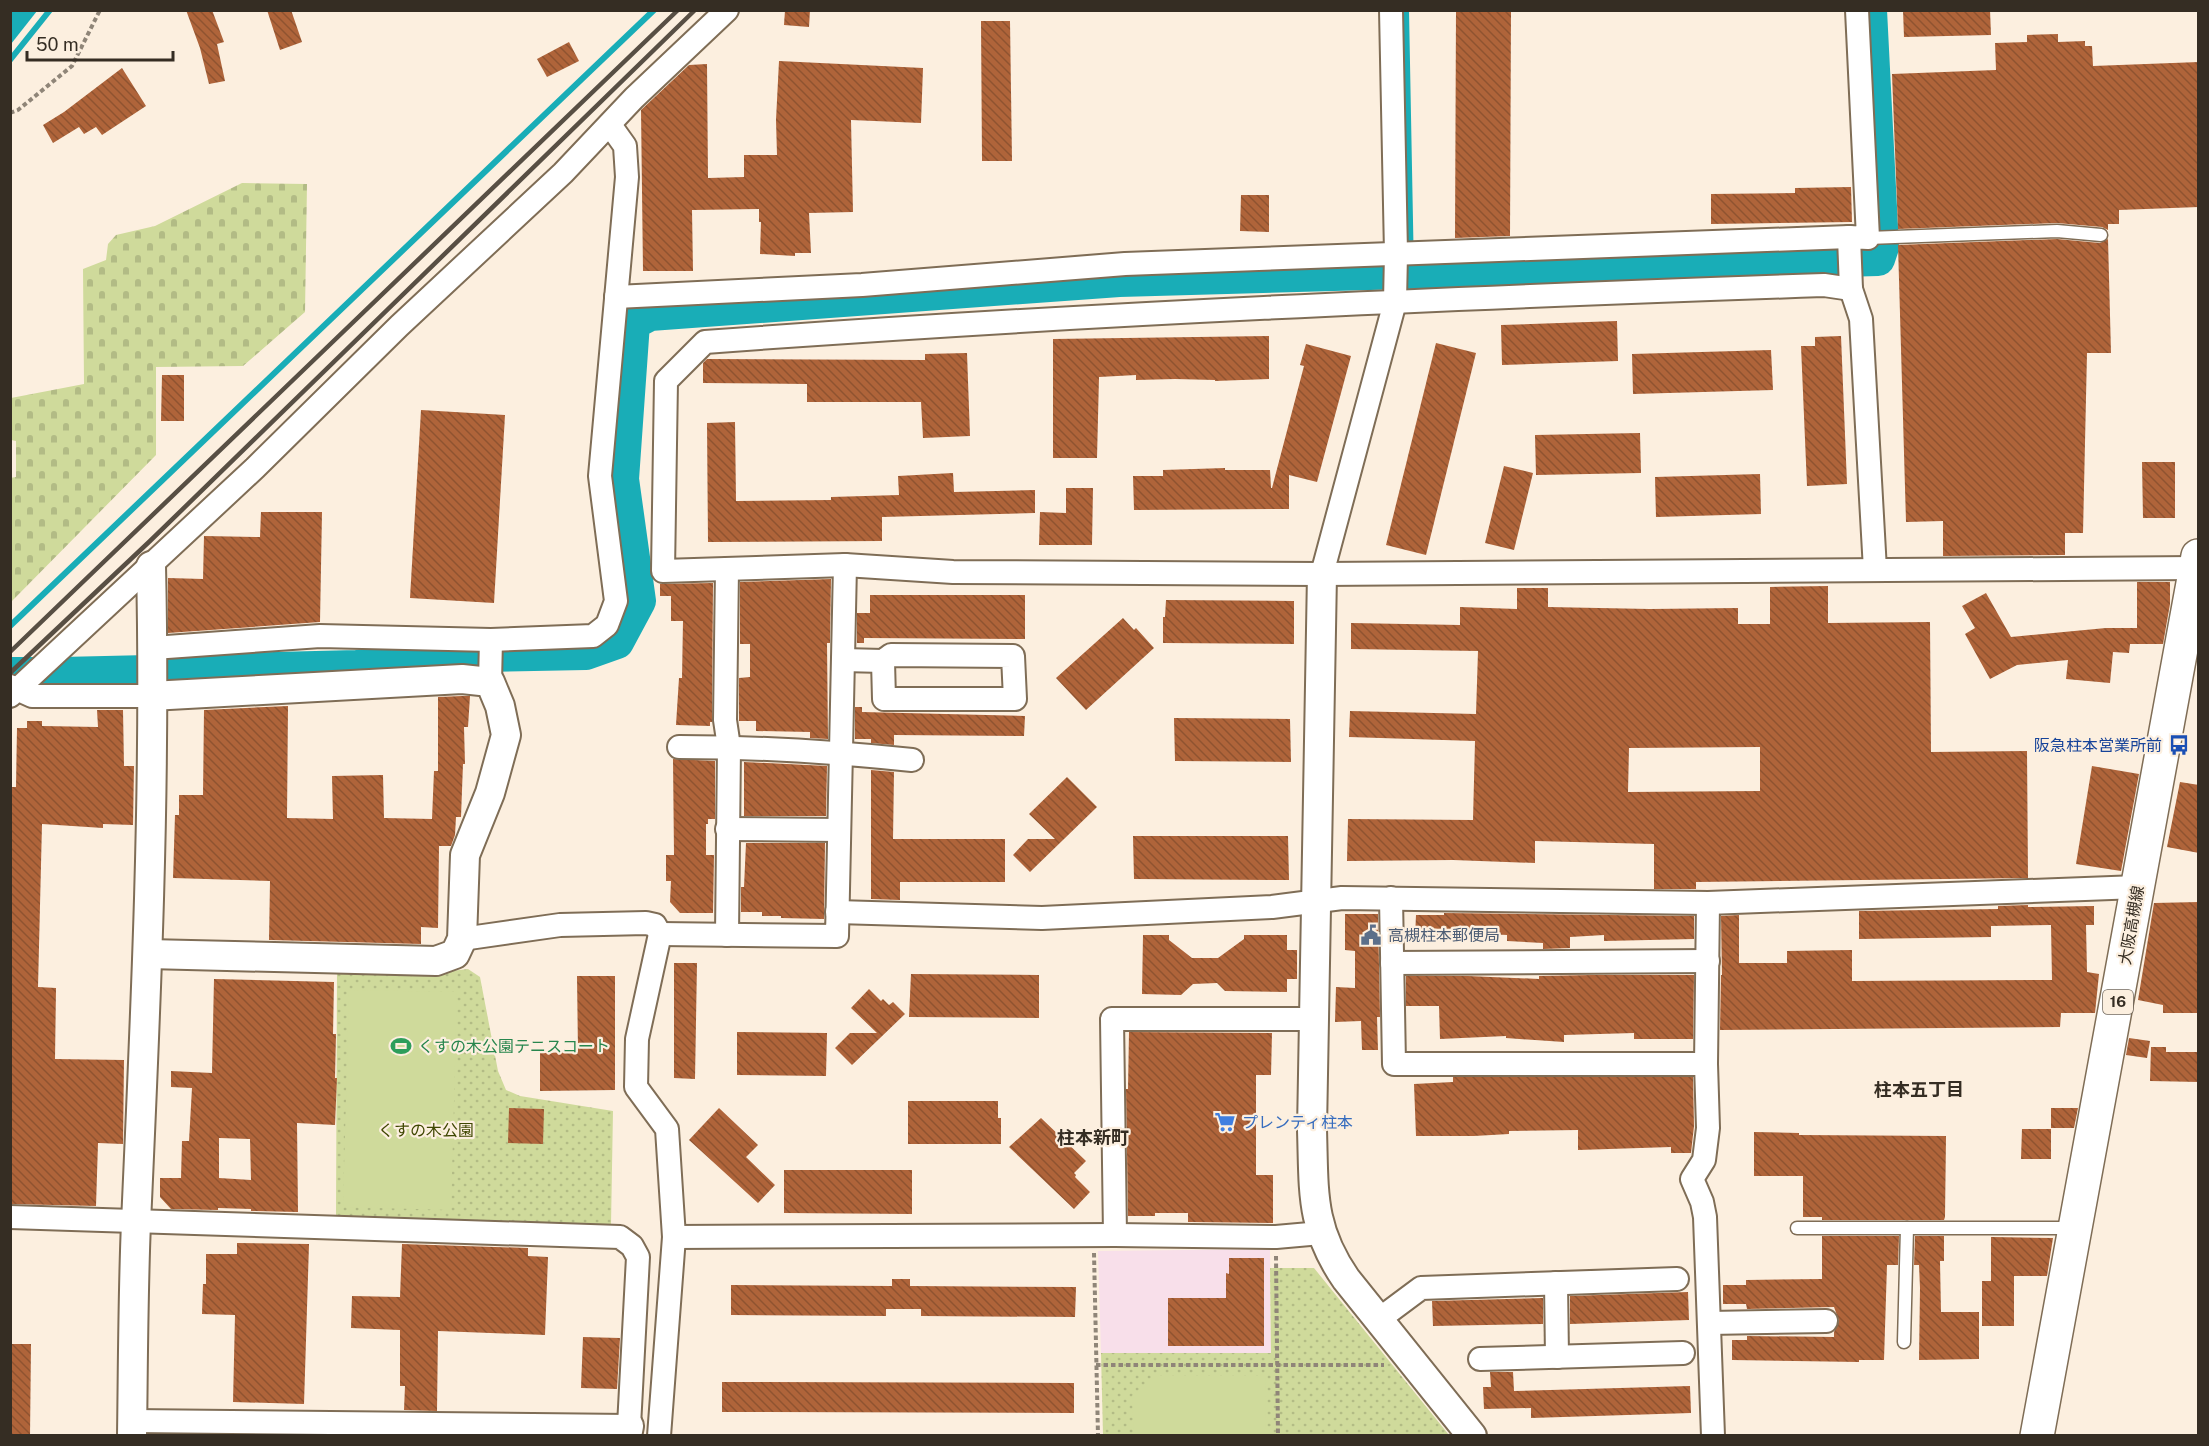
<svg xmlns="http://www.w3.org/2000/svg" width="2209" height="1446" font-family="'Public Sans','Noto Sans JP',sans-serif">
<defs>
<pattern id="cemetery-stones" width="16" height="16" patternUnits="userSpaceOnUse" patternTransform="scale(1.5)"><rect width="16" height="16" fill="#cfda9b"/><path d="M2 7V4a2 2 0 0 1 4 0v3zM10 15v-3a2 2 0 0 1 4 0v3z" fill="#b2bb85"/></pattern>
<pattern id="park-dots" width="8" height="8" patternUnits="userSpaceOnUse" patternTransform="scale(1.5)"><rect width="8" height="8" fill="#cfda9b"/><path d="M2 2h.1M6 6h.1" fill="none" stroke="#b2bb85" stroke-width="1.8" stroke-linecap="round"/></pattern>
<pattern id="building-back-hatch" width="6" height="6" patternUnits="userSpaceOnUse" patternTransform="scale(1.5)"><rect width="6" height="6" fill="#af643a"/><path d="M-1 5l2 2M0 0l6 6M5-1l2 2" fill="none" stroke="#8f5330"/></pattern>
</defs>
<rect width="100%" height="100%" fill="#fcefdf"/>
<!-- education -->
<polygon fill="#f8dfea" points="1270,1249 1271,1353 1101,1353 1098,1251"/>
<!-- cemetery -->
<polygon fill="url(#cemetery-stones)" points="242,183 307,184 305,312 243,366 156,367 156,455 11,602 10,478 16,477 16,441 11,440 11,398 84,384 83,269 106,260 108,244 116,235 155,226"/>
<!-- park -->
<g fill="url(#park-dots)">
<polygon points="468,969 480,977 498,1071 506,1090 520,1096 613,1111 611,1225 336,1218 337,971 435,973"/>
<polygon points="1270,1268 1314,1268 1449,1435 1103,1435 1101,1353 1271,1353"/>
</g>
<!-- pitch -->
<g fill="#cfda9b">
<polygon points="349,990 457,992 451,1210 343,1207"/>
<polygon points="1154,1376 1266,1376 1265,1435 1134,1435 1132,1396"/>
</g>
<!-- water -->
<polygon fill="#19adb7" points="13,10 37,11 11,44 11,14"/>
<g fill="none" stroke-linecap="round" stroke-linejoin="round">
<!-- stream -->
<g stroke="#19adb7" stroke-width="6">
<polyline points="1406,10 1411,273"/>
<polyline points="10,60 50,10"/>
<polyline points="10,626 654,10"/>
</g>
<!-- river -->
<polyline stroke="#19adb7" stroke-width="34" points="10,674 62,674 357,667 482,655 586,653 617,642 639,601 622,479 633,323 650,314 1119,280 1878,259 1882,247 1870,10"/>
</g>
<!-- building -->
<g fill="url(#building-back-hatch)" fill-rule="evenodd">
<polygon points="186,10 212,10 224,42 217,44 225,81 209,84 200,48"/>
<polygon points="267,10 291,10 302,42 280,50"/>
<polygon points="785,10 810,10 809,27 784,25"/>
<polygon points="1456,10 1511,10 1510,236 1455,238"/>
<polygon points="1903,10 1990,10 1991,35 1904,37"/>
<polygon points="981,21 1010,21 1012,161 982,161"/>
<polygon points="2058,34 2058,42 2085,41 2085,46 2092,46 2093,66 2199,62 2199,207 2119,210 2119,224 2108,224 2108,230 2102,227 2057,223 1898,229 1892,74 1996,70 1995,43 2027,42 2027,35"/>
<polygon points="569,42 579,61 547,77 537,59"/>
<polygon points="779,61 923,68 921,123 851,120 853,212 809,213 811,253 795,253 795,256 760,254 761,222 759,222 759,209 692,210 693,271 643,271 641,110 689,65 707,64 708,178 744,177 744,155 777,155 776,120"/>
<polygon points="122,68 146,106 102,135 96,127 84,134 79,127 53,143 43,125 64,112"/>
<polygon points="1851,187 1852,222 1711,224 1711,194 1795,193 1795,188"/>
<polygon points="1241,195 1269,195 1269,232 1240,231"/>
<polygon points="2057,239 2100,243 2108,239 2111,353 2087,353 2083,533 2065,533 2065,555 1943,556 1943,521 1906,522 1898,245"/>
<polygon points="1617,321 1618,361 1502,365 1501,325"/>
<polygon points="1269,336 1269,379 1215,381 1215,380 1175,379 1136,380 1136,375 1099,377 1097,458 1053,458 1053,339"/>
<polygon points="1841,336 1847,484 1807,486 1801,346 1815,346 1815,337"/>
<polygon points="1436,343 1476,353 1426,555 1386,545"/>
<polygon points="1306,344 1351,356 1317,482 1289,475 1289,509 1134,510 1133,476 1163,476 1163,470 1225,468 1225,470 1270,470 1271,488 1272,488 1304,366 1300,365"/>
<polygon points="1771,350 1773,390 1633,394 1632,354"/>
<polygon points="967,353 970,436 923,438 921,402 807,402 807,384 703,383 703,363 707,359 925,360 925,354"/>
<polygon points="162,375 184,375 184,421 161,421"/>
<polygon points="421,410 505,415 494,603 410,598"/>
<polygon points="735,422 736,501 831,500 831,497 899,495 898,476 953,473 954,492 1035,490 1035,513 882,517 882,541 708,542 707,423"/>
<polygon points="1640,433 1641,473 1536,475 1535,435"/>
<polygon points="2142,462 2175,462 2175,518 2143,518"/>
<polygon points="1504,466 1533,473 1514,550 1485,543"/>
<polygon points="1760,474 1761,514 1656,517 1655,477"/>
<polygon points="1066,488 1093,488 1092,545 1039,545 1040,512 1066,513"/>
<polygon points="261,512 322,512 320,622 168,633 168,578 203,579 204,536 260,537"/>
<polygon points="831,579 830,643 827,643 828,739 810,738 810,732 756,731 756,721 739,721 739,678 750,677 750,644 740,644 740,582"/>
<polygon points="2137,582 2170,582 2170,604 2163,644 2130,644 2129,653 2113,652 2110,683 2066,679 2068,660 2017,665 1990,679 1965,634 1975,628 1962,606 1986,593 2011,637 2106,628 2137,628"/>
<polygon points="713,583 712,722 710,722 710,726 676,725 679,678 682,678 683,621 671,621 671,596 660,596 660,584"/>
<path d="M1828,586V623L1930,622L1931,752L2027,751L2028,878L1696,882V889H1654V844L1535,841V863L1453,860L1347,861L1348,819L1473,820L1475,741L1349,737L1350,711L1476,714L1478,651L1351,649V623L1460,625V607L1517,609V588H1548V607L1650,609L1738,608V624H1770V587ZM1760,747V791L1628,792L1629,748Z"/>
<polygon points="870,595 1025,595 1025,639 864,638 864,643 857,643 857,613 870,613"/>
<polygon points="1166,600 1294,601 1294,644 1163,643 1163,617 1165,617"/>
<polygon points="1123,618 1134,630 1136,628 1154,648 1086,710 1056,678"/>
<polygon points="462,696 470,696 468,727 464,727 465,764 463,764 461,817 456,817 455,835 451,846 439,846 438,928 421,927 421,944 269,940 270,881 173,878 175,815 179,815 179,795 203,795 204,710 288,706 287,818 333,819 332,776 383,775 384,818 432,819 434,771 438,771 438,697"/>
<polygon points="855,707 862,707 862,712 1025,716 1024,736 894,735 894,745 871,743 871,739 855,739"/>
<polygon points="97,710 123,710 124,766 134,766 133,825 103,824 103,828 42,824 38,987 56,988 55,1059 124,1060 123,1144 98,1143 96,1206 10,1204 10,787 16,787 17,728 27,728 27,721 42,721 42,726 98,727"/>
<polygon points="1174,718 1290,719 1291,762 1175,761"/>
<polygon points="673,759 715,761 715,819 708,819 708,824 706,824 706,855 714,855 713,913 680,913 670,902 671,881 666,881 666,855 674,855"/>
<polygon points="744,762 827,766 826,816 744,816"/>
<polygon points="2092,766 2139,774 2121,871 2076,864"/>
<polygon points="871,770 894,772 893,839 1005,839 1005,882 900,882 900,900 871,899"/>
<polygon points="1067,777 1097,807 1030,872 1013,855 1028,839 1055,839 1029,814"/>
<polygon points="2180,782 2199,785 2199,853 2167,847"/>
<polygon points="1133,836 1288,836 1289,880 1134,879"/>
<polygon points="746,843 825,843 824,919 781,918 781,916 762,916 762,912 741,912 741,887 744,887"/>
<polygon points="2199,902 2199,1013 2163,1013 2163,1005 2138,1000 2154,903"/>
<polygon points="2028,905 2028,907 2094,906 2094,925 2086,925 2087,972 2099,974 2095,1013 2061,1013 2060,1027 1720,1030 1721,975 1722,975 1721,916 1739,915 1739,963 1787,963 1787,951 1852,950 1852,981 2052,980 2051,925 1991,926 1991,937 1859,939 1859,911 1998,909 1998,906"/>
<polygon points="1444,913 1694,916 1694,939 1604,941 1604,935 1570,937 1570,948 1543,949 1543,943 1507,941 1507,935 1470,933 1470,939 1415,937 1416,915 1444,915"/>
<polygon points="1345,914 1378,914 1380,1017 1377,1017 1378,1050 1362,1050 1361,1021 1335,1022 1336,987 1355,988 1355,951 1345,950"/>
<polygon points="1143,935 1169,935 1169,940 1192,958 1218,958 1244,939 1244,935 1287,935 1287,950 1297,950 1297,979 1287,979 1287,992 1225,991 1217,983 1193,984 1181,995 1142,994"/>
<polygon points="674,963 697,963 695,1079 674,1078"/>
<polygon points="911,974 1039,975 1039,1018 909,1017"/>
<polygon points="1592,975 1694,975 1693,1039 1634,1039 1634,1033 1564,1035 1564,1042 1506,1038 1506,1036 1440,1039 1439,1006 1406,1006 1406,976 1468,976 1539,979 1539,976"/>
<polygon points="577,976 615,976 615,1090 540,1091 540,1053 578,1052"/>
<path d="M214,979L334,982L333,1034H336L335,1078H337L335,1125L297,1123L298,1212L251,1211V1209L218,1208V1210L171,1209L160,1197V1178H181L182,1141H189L192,1088L171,1087V1071L212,1073ZM219,1138L250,1139L251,1180L219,1178Z"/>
<polygon points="869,989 881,1001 883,999 889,1005 893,1002 905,1014 852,1065 835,1048 850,1033 877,1033 851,1008"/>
<polygon points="737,1032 827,1033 826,1076 737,1075"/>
<polygon points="1129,1032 1272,1033 1271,1075 1256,1075 1256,1175 1273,1175 1273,1223 1188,1222 1188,1213 1155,1213 1155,1216 1128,1216 1126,1089 1128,1089"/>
<polygon points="2129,1038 2150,1041 2147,1058 2126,1055"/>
<polygon points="2151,1047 2166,1047 2166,1052 2199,1052 2199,1082 2150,1081"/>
<polygon points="1453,1077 1693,1077 1694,1126 1691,1153 1671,1153 1671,1147 1578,1150 1578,1130 1509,1131 1509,1134 1474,1136 1416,1136 1414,1084 1453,1082"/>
<polygon points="908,1101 998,1101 998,1118 1001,1118 1001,1144 908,1144"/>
<polygon points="509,1108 544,1109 543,1144 508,1143"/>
<polygon points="719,1108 758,1145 746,1157 775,1185 758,1203 689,1140"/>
<polygon points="2051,1108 2078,1108 2074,1128 2051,1128"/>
<polygon points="1041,1118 1086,1161 1074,1173 1076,1175 1075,1177 1090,1192 1074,1209 1009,1147"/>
<polygon points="2022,1129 2051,1129 2051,1159 2021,1159"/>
<polygon points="1754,1132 1799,1133 1799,1135 1946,1136 1945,1217 1944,1220 1822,1220 1822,1217 1803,1217 1803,1176 1754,1176"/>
<polygon points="784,1170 912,1170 912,1214 784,1213"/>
<polygon points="1822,1236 1899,1236 1898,1265 1887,1265 1884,1360 1859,1360 1859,1362 1732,1360 1732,1340 1747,1340 1747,1336 1834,1337 1834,1332 1839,1321 1834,1307 1747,1309 1746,1304 1723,1304 1723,1285 1746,1285 1746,1280 1822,1279"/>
<polygon points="1915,1236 1944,1236 1944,1261 1940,1261 1941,1312 1979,1312 1979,1359 1919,1360 1920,1288 1919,1265 1914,1265"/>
<polygon points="1991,1237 2053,1238 2047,1276 2014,1276 2014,1326 1982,1326 1982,1281 1991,1281"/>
<polygon points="237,1243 309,1244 304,1404 233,1402 235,1315 202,1314 203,1284 206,1284 206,1254 237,1254"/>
<polygon points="402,1244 528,1248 528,1256 548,1257 545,1335 438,1331 437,1411 404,1410 405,1386 400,1386 400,1330 351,1328 352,1296 400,1297"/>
<polygon points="1229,1258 1264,1258 1264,1346 1168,1346 1168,1298 1226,1298 1226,1273 1229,1274"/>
<polygon points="892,1279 910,1279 910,1286 1076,1287 1075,1317 921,1316 921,1309 886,1309 886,1316 731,1315 731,1285 892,1286"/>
<polygon points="1688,1292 1689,1320 1570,1324 1570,1296"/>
<polygon points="1543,1298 1543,1324 1433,1326 1432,1301"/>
<polygon points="583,1337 620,1338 617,1389 581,1388"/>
<polygon points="10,1344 31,1344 30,1436 10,1436"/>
<polygon points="1490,1372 1513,1372 1514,1391 1690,1386 1691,1413 1531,1418 1531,1408 1484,1409 1483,1387 1491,1387"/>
<polygon points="722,1382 1074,1383 1074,1413 722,1412"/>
</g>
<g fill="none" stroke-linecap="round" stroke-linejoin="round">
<!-- service casing -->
<g stroke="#7f6d56" stroke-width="15">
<g id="service">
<polyline points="1868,238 2057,231 2101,235"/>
<polyline points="1797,1228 2072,1228"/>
<polyline points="1904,1342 1907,1228"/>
</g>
</g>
<!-- minor casing -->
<g stroke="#7f6d56" stroke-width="26">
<g id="minor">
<polyline points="1857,10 1868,238 1849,237 1851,289 1861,319 1875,570"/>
<path d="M1851,289L1824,285C1451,298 1077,314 705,342L666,381L663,571L845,565L953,572L1322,574L2196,568"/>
<polyline points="616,297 862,285 1125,264 1849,237"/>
<polyline points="1322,574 1395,302 1396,253 1391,10"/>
<polyline points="153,648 320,636 491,640 593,636 607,625 616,601 600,476 627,177 625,146 610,125"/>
<polyline points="843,660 883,661 884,699 1015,699 1013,656 891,655 883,661"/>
<polyline points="490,682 491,640"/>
<polyline points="10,686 32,696 151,696"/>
<polyline points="10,696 255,468 399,326 563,173 634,98 727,10"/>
<path d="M679,747C757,747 835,752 912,760"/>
<polyline points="727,829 839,830"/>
<polyline points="1391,898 1394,1064 1706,1064"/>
<polyline points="1708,903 1706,1064 1708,1128 1704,1160 1692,1179 1702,1202 1705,1217 1713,1436"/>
<polyline points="837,912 1042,918 1272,907 1342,898 1708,903 2138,887"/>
<polyline points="660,934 837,936 845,565"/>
<polyline points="727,935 729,747 725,720 727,569"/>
<polyline points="462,939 560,925 646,923 655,925 660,934 637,1039 636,1087 667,1129 674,1237 659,1436"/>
<polyline points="1392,963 1708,961"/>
<polyline points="10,1217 620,1237 632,1246 638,1257 629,1426 132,1421"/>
<polyline points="1115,1235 1112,1019 1314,1019"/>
<polyline points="674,1237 1115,1235 1276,1237 1321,1233"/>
<polyline points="1556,1283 1557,1357"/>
<polyline points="1378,1320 1421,1288 1677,1279"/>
<polyline points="1709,1323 1826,1321"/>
<polyline points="1480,1359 1683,1353"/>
</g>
</g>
<!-- tertiary casing -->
<g stroke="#7f6d56" stroke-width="32">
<g id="tertiary">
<path d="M1322,574L1312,1130C1314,1191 1310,1227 1346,1279L1472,1436"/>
<polyline points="148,954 436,961 455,954 462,939 465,855 490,793 506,735 500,706 490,682 462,679 151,696"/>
<path d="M132,1436C133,1365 133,1293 136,1223C146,1004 156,785 151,566"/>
<polyline points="627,1436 629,1426"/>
</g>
</g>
<!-- primary casing -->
<g stroke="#7f6d56" stroke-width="36">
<polyline id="primary" points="2037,1436 2198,556"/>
</g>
<!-- path -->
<g stroke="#8f8578" stroke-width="4" stroke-dasharray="4.5 3" stroke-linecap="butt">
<polyline points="10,113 18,110 72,66 100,10"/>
<polyline points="1094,1253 1098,1436"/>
<polyline points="1276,1256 1278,1436"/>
<polyline points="1096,1365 1384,1365"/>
</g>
<!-- service -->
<use href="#service" stroke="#fff" stroke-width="12"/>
<!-- minor -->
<use href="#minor" stroke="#fff" stroke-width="22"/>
<!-- tertiary -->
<use href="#tertiary" stroke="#fff" stroke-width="28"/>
<!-- primary -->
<use href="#primary" stroke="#fff" stroke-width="33"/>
<!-- rail -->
<g stroke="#584f44" stroke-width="4.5">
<polyline points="10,652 678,10"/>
<polyline points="10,673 150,541 695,10"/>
</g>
</g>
<!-- icons -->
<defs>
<g id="bus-bare" transform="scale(1.62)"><path d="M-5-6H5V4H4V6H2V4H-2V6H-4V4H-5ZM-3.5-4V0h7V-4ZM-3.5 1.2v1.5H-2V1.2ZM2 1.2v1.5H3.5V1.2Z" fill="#1a4fb4" stroke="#fcefdf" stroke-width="2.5" paint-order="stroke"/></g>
<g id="civic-bare" transform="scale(1.62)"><path d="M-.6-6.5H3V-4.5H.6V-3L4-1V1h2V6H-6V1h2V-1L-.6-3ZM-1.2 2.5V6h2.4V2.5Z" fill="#5c6f8a" stroke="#fcefdf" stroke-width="2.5" paint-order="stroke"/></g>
<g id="stadium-bare" transform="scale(1.62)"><path d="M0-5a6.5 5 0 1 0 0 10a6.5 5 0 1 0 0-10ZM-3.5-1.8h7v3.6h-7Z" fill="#2e9e5b" stroke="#fcefdf" stroke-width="2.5" paint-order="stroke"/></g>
<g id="supermarket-bare" transform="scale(1.62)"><path d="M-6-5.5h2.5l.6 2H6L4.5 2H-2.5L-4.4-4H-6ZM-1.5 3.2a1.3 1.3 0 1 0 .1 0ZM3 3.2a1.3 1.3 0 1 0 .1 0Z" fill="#3f7fe0" stroke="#fcefdf" stroke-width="2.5" paint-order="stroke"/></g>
</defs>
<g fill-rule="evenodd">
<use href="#bus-bare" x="2179" y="745"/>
<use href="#civic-bare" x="1371" y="935"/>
<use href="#stadium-bare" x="401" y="1046"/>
<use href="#supermarket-bare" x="1225" y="1122"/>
</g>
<g text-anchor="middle" stroke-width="4.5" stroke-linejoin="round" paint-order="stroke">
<!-- shield labels -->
<rect fill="#fcefdf" stroke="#71675b" stroke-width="1.5" x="2103" y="990" width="30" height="24" rx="4.5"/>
<g font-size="15" font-weight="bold" fill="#352d23">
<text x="2118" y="1007">16</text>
</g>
<!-- transit labels -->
<g font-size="16" fill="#164399" stroke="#fcefdf" text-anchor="end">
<text x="2162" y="751">阪急柱本営業所前</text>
</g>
<!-- street labels -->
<g font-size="16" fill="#352d23" stroke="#fcefdf">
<text transform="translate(2131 925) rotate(-80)" y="6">大阪高槻線</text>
</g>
<!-- service labels -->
<g font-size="16" fill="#4e5e75" stroke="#fcefdf" text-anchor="start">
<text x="1388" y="941">高槻柱本郵便局</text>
</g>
<!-- leisure labels -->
<g font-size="16" fill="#27864d" stroke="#fcefdf" text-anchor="start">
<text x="418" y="1052">くすの木公園テニスコート</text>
</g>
<!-- shop labels -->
<g font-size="16" fill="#366cbe" stroke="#fcefdf" text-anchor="start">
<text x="1242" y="1128">プレンティ柱本</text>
</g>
<!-- park labels -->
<g font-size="16" fill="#3f4702" stroke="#fcefdf">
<text x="426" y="1136">くすの木公園</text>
</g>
<!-- neighbourhood labels -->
<g font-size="18" font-weight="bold" fill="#352d23" stroke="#fcefdf">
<text x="1919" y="1096">柱本五丁目</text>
<text x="1093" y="1144">柱本新町</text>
</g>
</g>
<!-- border -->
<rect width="2209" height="1446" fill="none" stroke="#352d23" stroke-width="24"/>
<!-- scale -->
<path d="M27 51v9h146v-9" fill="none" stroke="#352d23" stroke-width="3"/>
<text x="36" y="51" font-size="18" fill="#352d23" stroke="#fcefdf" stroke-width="4.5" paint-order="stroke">50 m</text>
</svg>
